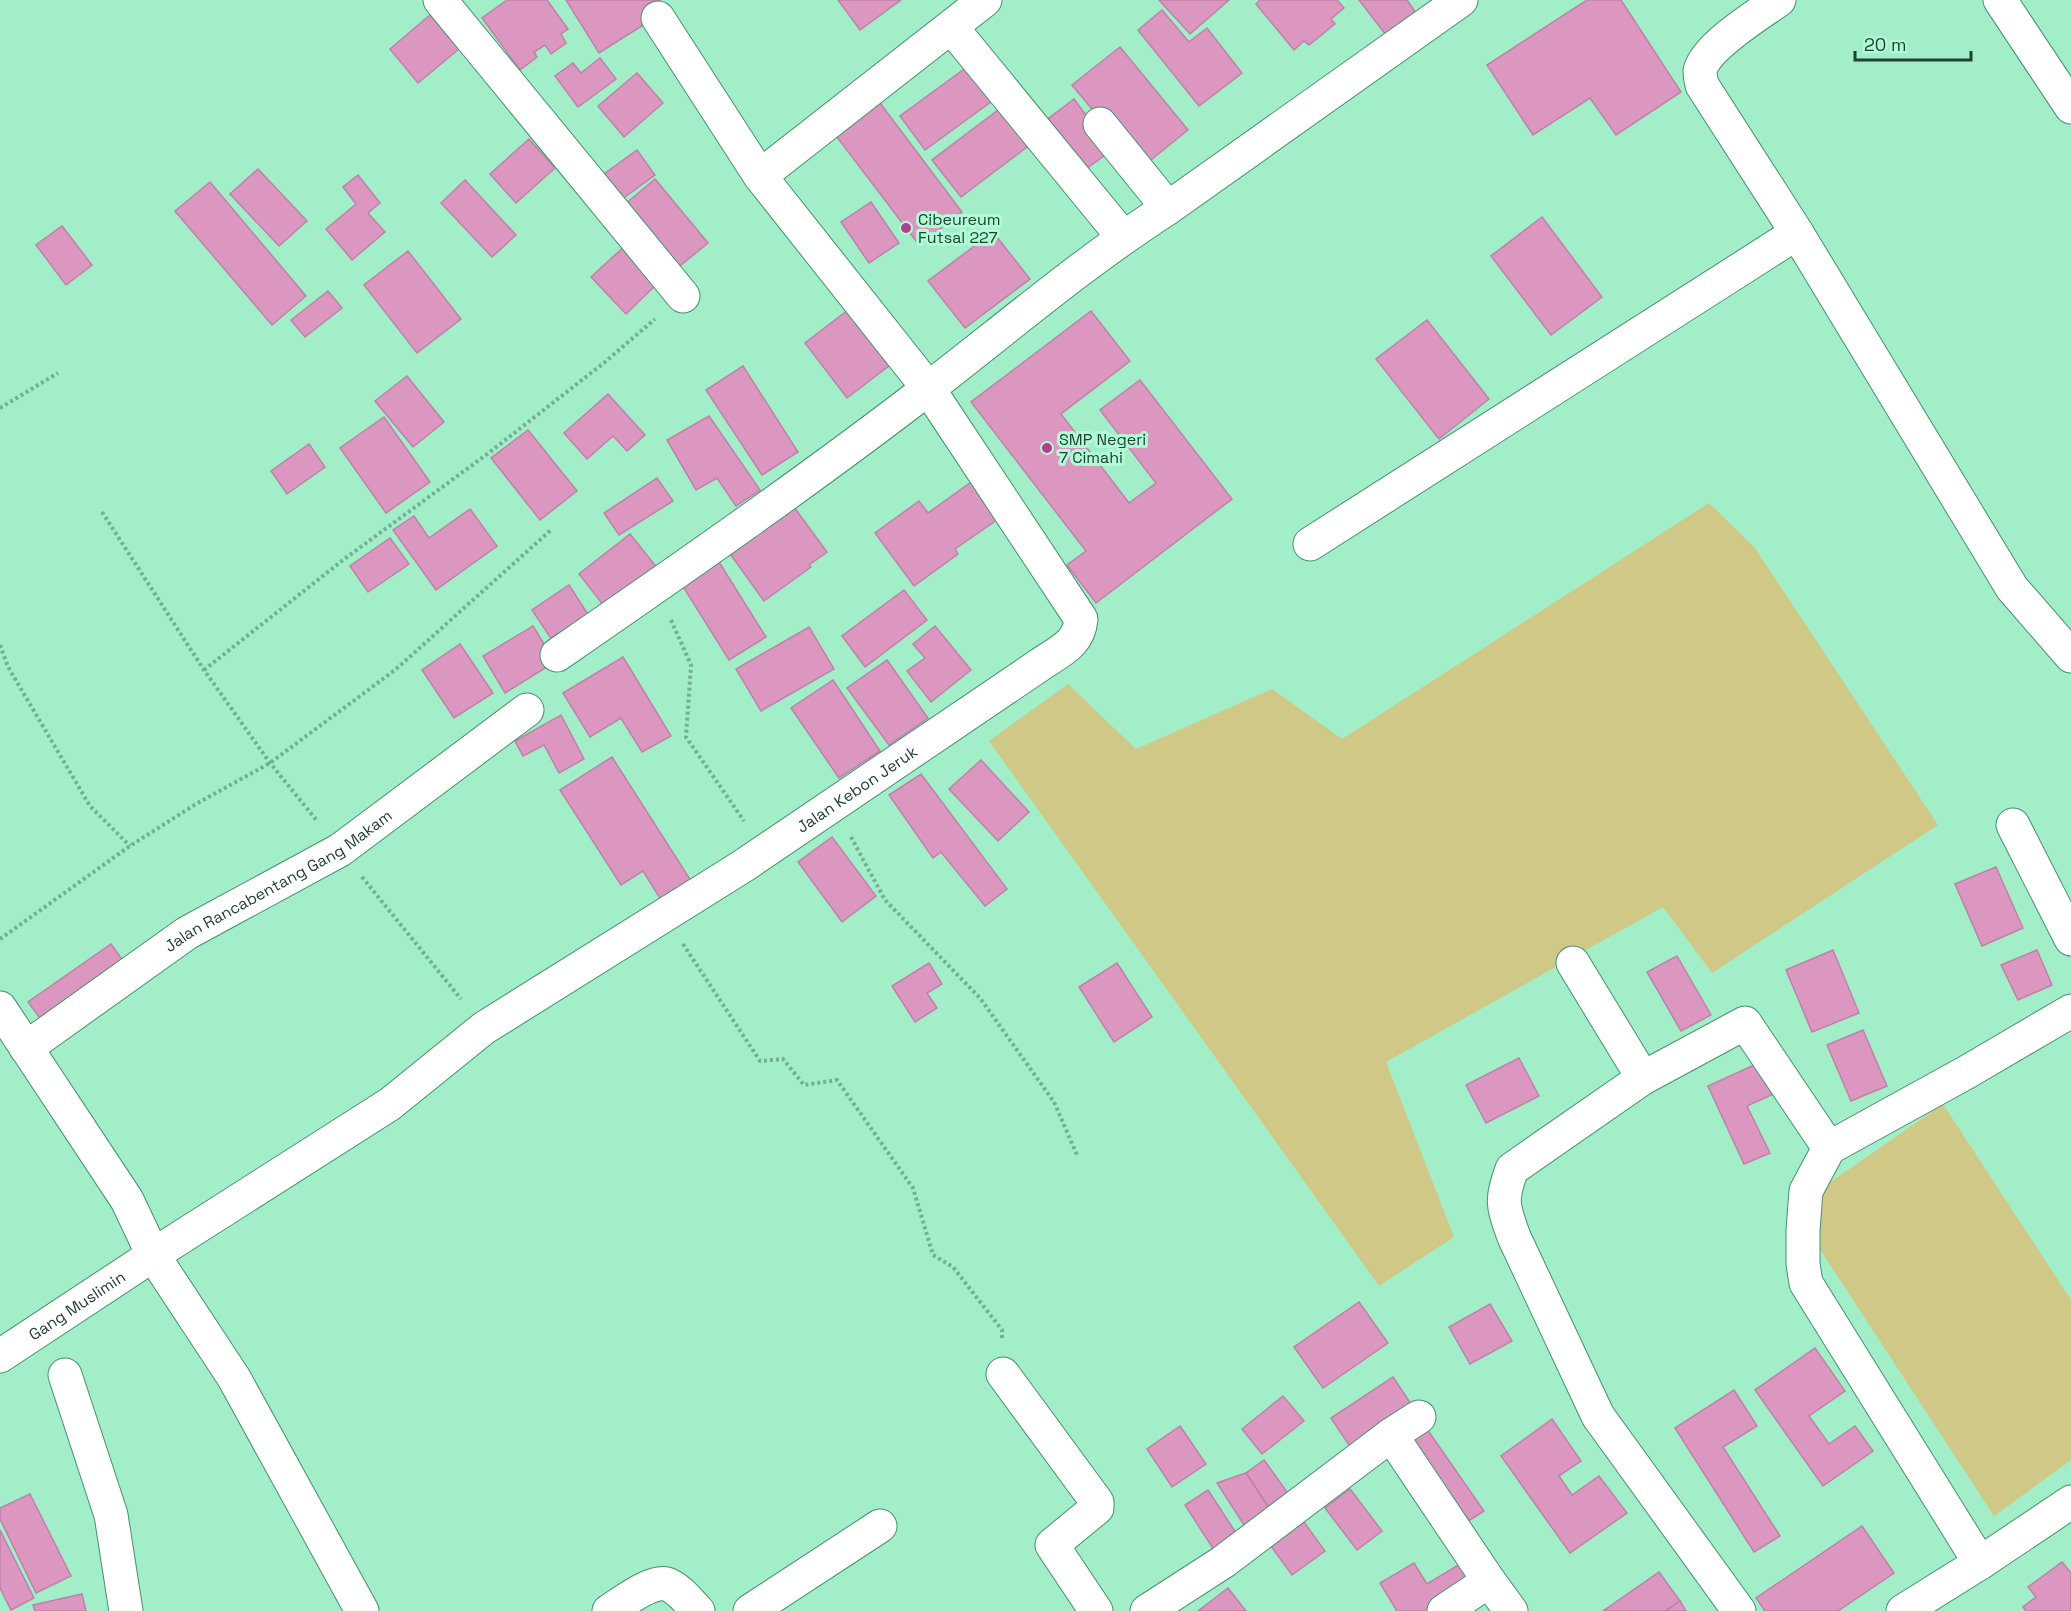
<svg xmlns="http://www.w3.org/2000/svg" width="2071" height="1611" font-family="'Space Grotesk',sans-serif">
<rect width="100%" height="100%" fill="#a2eec9"/>
<!-- green -->
<g fill="#d0c886">
<polygon points="1709,503 1755,548 1938,825 1712,973 1663,907 1386,1062 1454,1237 1379,1286 989,741 1068,684 1136,749 1272,689 1342,739"/>
<polygon points="1943,1104 2071,1300 2071,1460 1994,1516 1793,1208"/>
</g>
<!-- building -->
<g fill="#dc97c1" stroke="#bf81a7" stroke-width="1.5">
<polygon points="507,0 547,0 568,29 561,34 566,43 551,54 545,45 534,52 537,57 520,70 482,18"/>
<polygon points="566,0 660,0 667,10 599,53"/>
<polygon points="838,0 901,0 860,30"/>
<polygon points="1159,0 1229,0 1190,34"/>
<polygon points="1260,0 1337,0 1344,8 1331,19 1335,24 1309,45 1304,41 1294,50 1256,4"/>
<polygon points="1359,0 1407,0 1416,13 1386,35"/>
<polygon points="1587,0 1621,0 1681,92 1616,135 1590,98 1533,135 1487,65"/>
<polygon points="1162,10 1189,42 1207,28 1242,73 1199,106 1138,30"/>
<polygon points="430,15 459,49 418,83 390,49"/>
<polygon points="1120,47 1188,130 1141,168 1072,85"/>
<polygon points="600,58 616,79 578,107 555,76 573,63 581,73"/>
<polygon points="967,67 992,101 925,150 900,116"/>
<polygon points="637,73 663,103 624,137 598,106"/>
<polygon points="874,95 962,212 919,245 830,128"/>
<polygon points="1074,99 1112,150 1079,174 1041,124"/>
<polygon points="1002,107 1031,144 961,197 932,160"/>
<polygon points="529,139 555,168 516,203 490,174"/>
<polygon points="637,150 655,175 611,207 593,182"/>
<polygon points="258,169 307,221 279,246 230,194"/>
<polygon points="358,175 380,203 368,213 385,232 352,260 326,229 356,204 343,187"/>
<polygon points="655,179 708,243 670,274 617,211"/>
<polygon points="465,180 516,235 492,257 441,203"/>
<polygon points="210,182 306,296 272,325 175,211"/>
<polygon points="871,202 899,243 869,263 841,222"/>
<polygon points="1542,217 1602,297 1551,335 1491,256"/>
<polygon points="62,226 92,265 66,285 36,245"/>
<polygon points="993,232 1030,279 965,328 928,281"/>
<polygon points="627,244 663,278 626,314 591,277"/>
<polygon points="408,251 461,319 417,353 364,285"/>
<polygon points="328,291 342,308 305,337 291,320"/>
<polygon points="848,310 890,365 847,398 805,343"/>
<polygon points="1091,311 1130,361 1061,414 1129,503 1156,483 1100,410 1140,380 1232,499 1096,603 1067,565 1086,551 971,402"/>
<polygon points="1427,320 1489,399 1439,439 1376,359"/>
<polygon points="743,366 798,452 762,475 706,390"/>
<polygon points="407,376 444,422 413,447 375,401"/>
<polygon points="608,394 645,435 627,451 613,436 587,459 564,433"/>
<polygon points="709,416 760,490 736,506 717,478 696,490 667,440"/>
<polygon points="384,417 430,482 386,513 340,448"/>
<polygon points="528,430 577,491 540,520 491,458"/>
<polygon points="309,444 325,467 287,494 271,471"/>
<polygon points="657,478 673,501 619,535 604,513"/>
<polygon points="974,480 1001,517 955,549 958,554 914,586 875,533 919,501 928,513"/>
<polygon points="794,507 827,552 809,565 811,567 764,601 723,544"/>
<polygon points="470,509 497,546 436,590 393,530 414,516 429,538"/>
<polygon points="630,534 662,574 611,615 579,574"/>
<polygon points="390,538 409,564 368,592 350,566"/>
<polygon points="719,562 766,637 729,660 682,585"/>
<polygon points="569,585 591,619 554,643 532,610"/>
<polygon points="904,590 927,620 865,667 842,636"/>
<polygon points="533,626 555,662 505,693 483,656"/>
<polygon points="935,626 971,670 931,702 907,671 925,658 913,644"/>
<polygon points="809,627 834,669 761,711 736,669"/>
<polygon points="460,644 493,693 454,718 422,670"/>
<polygon points="623,657 671,736 642,752 621,718 590,737 563,693"/>
<polygon points="887,660 928,718 889,745 847,688"/>
<polygon points="833,680 880,751 839,778 791,708"/>
<polygon points="561,715 584,759 559,773 544,745 523,756 515,741"/>
<polygon points="612,757 693,884 663,903 643,871 621,885 560,790"/>
<polygon points="981,760 1029,812 998,841 949,789"/>
<polygon points="921,774 1007,889 985,906 941,852 933,858 889,795"/>
<polygon points="832,837 876,896 842,922 798,862"/>
<polygon points="1996,867 2023,928 1982,946 1955,884"/>
<polygon points="111,944 131,972 48,1029 28,1002"/>
<polygon points="1833,950 1859,1013 1812,1032 1786,970"/>
<polygon points="2037,950 2052,985 2018,1000 2001,965"/>
<polygon points="1677,956 1711,1015 1681,1031 1647,972"/>
<polygon points="929,963 942,984 927,993 937,1008 915,1022 892,986"/>
<polygon points="1117,963 1152,1017 1114,1042 1079,987"/>
<polygon points="1863,1030 1887,1086 1851,1101 1827,1045"/>
<polygon points="1519,1058 1539,1096 1486,1123 1466,1085"/>
<polygon points="1765,1060 1780,1091 1747,1106 1770,1153 1744,1164 1708,1086"/>
<polygon points="1359,1302 1388,1343 1323,1388 1294,1347"/>
<polygon points="1490,1304 1512,1341 1470,1364 1449,1327"/>
<polygon points="1815,1348 1845,1391 1809,1416 1829,1444 1855,1426 1873,1451 1823,1486 1755,1390"/>
<polygon points="1393,1377 1415,1410 1353,1451 1331,1418"/>
<polygon points="1734,1390 1757,1426 1723,1447 1780,1536 1754,1552 1675,1428"/>
<polygon points="1283,1396 1304,1421 1262,1454 1242,1429"/>
<polygon points="1420,1419 1484,1511 1462,1525 1398,1435"/>
<polygon points="1552,1419 1581,1461 1559,1476 1572,1495 1599,1476 1627,1513 1570,1553 1501,1456"/>
<polygon points="1180,1426 1206,1464 1172,1487 1147,1449"/>
<polygon points="1264,1460 1290,1496 1269,1508 1246,1473"/>
<polygon points="1246,1473 1269,1508 1244,1525 1217,1483"/>
<polygon points="1350,1489 1382,1531 1357,1550 1325,1508"/>
<polygon points="1208,1490 1238,1536 1214,1550 1185,1505"/>
<polygon points="30,1494 71,1576 36,1593 0,1519 0,1508"/>
<polygon points="1301,1518 1325,1551 1292,1575 1268,1542"/>
<polygon points="1862,1526 1894,1573 1838,1611 1765,1611 1756,1598"/>
<polygon points="0,1530 34,1598 11,1610 0,1588"/>
<polygon points="1470,1558 1484,1581 1435,1611 1397,1611 1380,1583 1414,1563 1427,1584"/>
<polygon points="2062,1562 2071,1573 2071,1611 2026,1611 2023,1607 2036,1597 2028,1587"/>
<polygon points="1659,1572 1680,1601 1665,1611 1603,1611"/>
<polygon points="1228,1588 1246,1611 1198,1611"/>
<polygon points="82,1594 86,1611 35,1611 33,1605"/>
<polygon points="1680,1601 1686,1611 1666,1611"/>
</g>
<g fill="none" stroke-linecap="round" stroke-linejoin="round">
<!-- minor casing -->
<g stroke="#45906e" stroke-width="35">
<g id="minor">
<polyline points="440,0 683,296"/>
<path d="M1779,0C1759,14 1705,47 1700,71C1700,75 1701,81 1702,85L1797,233L2012,588L2071,656"/>
<polyline points="2000,0 2071,107"/>
<polyline points="961,39 1123,237"/>
<polyline points="1100,124 1168,208"/>
<polyline points="760,176 985,0"/>
<polyline points="1310,544 1797,233"/>
<path d="M557,655C683,568 808,481 929,388C1008,327 1084,262 1168,208L1461,0"/>
<polyline points="2013,825 2071,939"/>
<polyline points="1573,963 1643,1078"/>
<polyline points="0,1008 127,1200 153,1255 234,1378 362,1611"/>
<polyline points="2071,1011 1967,1072 1829,1148 1806,1191 1803,1230 1803,1264 1806,1283 1980,1563 2071,1502"/>
<path id="s1" d="M26,1048L187,933L340,850L527,710"/>
<path id="s2" d="M0,1356L153,1255L390,1104L484,1028L743,866L1041,664C1060,651 1079,644 1081,619L928,388L760,176L658,18"/>
<polyline points="1003,1374 1097,1502 1097,1508 1052,1545 1096,1611"/>
<polyline points="65,1375 111,1515 126,1611"/>
<polyline points="1391,1435 1489,1581 1444,1611"/>
<polyline points="1489,1581 1511,1611"/>
<path d="M609,1611C622,1603 655,1577 669,1585C680,1590 689,1602 698,1611"/>
<polyline points="750,1611 880,1526"/>
<polyline points="1147,1611 1223,1562 1391,1435 1419,1417"/>
<path d="M1739,1611L1598,1416L1514,1237C1503,1206 1500,1201 1512,1169L1643,1078L1745,1023L1829,1148"/>
<polyline points="1903,1611 1980,1563"/>
</g>
</g>
<!-- path -->
<g stroke="#73af92" stroke-width="4" stroke-dasharray="3 3" stroke-linecap="butt">
<polyline points="0,408 58,373"/>
<polyline points="102,512 204,670 270,763 318,822"/>
<polyline points="671,620 691,665 686,737 744,821"/>
<polyline points="0,645 8,667 90,806 130,846"/>
<polyline points="204,670 343,560 490,452 605,362 655,319"/>
<polyline points="851,837 885,900 980,998 1054,1102 1077,1155"/>
<polyline points="362,877 461,999"/>
<polyline points="0,939 130,846 196,804 270,763 395,670 552,529"/>
<polyline points="683,944 760,1061 783,1059 804,1085 837,1080 913,1188 933,1255 953,1267 1002,1330 1002,1340"/>
</g>
<!-- minor -->
<use href="#minor" stroke="#fff" stroke-width="33"/>
</g>
<!-- markers -->
<g fill="#b63c90" stroke="#affcd6" stroke-width="2">
<circle cx="906" cy="228" r="6"/>
<circle cx="1047" cy="448" r="6"/>
</g>
<g text-anchor="middle" stroke-width="6" stroke-linejoin="round" paint-order="stroke">
<!-- poi labels -->
<g font-size="16" fill="#214132" stroke="#affcd6" text-anchor="start">
<text x="918" y="225">Cibeureum<tspan x="918" dy="18">Futsal 227</tspan></text>
<text x="1059" y="445">SMP Negeri<tspan x="1059" dy="18">7 Cimahi</tspan></text>
</g>
<!-- street labels -->
<g font-size="16" fill="#214132" stroke="#affcd6">
<text dy="6" stroke="none"><textPath href="#s2" startOffset="1028">Jalan Kebon Jeruk</textPath></text>
<text dy="6" stroke="none"><textPath href="#s1" startOffset="303">Jalan Rancabentang Gang Makam</textPath></text>
<text dy="6" stroke="none"><textPath href="#s2" startOffset="92">Gang Muslimin</textPath></text>
</g>
</g>
<!-- scale -->
<path d="M1855 51v9h116v-9" fill="none" stroke="#214132" stroke-width="3"/>
<text x="1864" y="51" font-size="18" fill="#214132" stroke="#affcd6" stroke-width="4.5" paint-order="stroke">20 m</text>
</svg>
